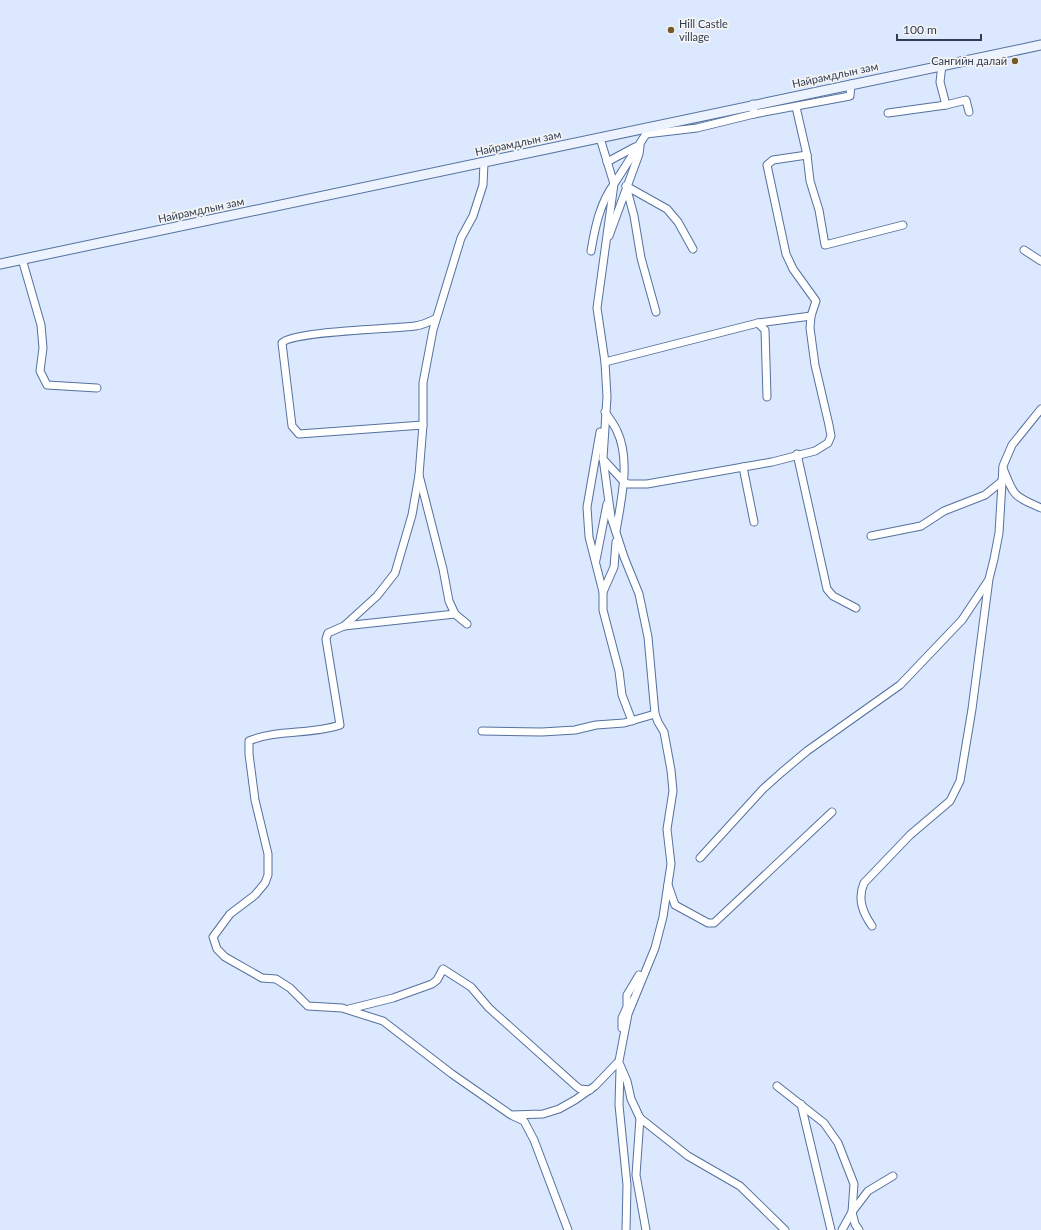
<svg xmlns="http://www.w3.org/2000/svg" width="1041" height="1230" font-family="Lato,sans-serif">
<rect width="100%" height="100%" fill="#dbe8fd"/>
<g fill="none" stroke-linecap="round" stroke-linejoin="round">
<!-- minor casing -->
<g stroke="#55719f" stroke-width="9">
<g id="minor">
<polyline points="942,65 940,82 946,105"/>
<polyline points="753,104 754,114 850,96 851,84"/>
<polyline points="796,107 807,155 810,181 819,210 825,245 903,225"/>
<polyline points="888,113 946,105 966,100 969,112"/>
<polyline points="646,134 697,128 754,114"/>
<polyline points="607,162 635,147"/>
<polyline points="626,186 634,216 641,258 656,312"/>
<polyline points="626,186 667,209 678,222 693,249"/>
<polyline points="609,236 639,154 640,146"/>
<polyline points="1024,250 1041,261"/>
<path d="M591,251C595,227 600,203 614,184L600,138"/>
<polyline points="22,259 41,325 43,348 40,371 47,385 97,388"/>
<polyline points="758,323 765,330 767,397"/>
<polyline points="605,362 758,323 811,316"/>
<path d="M605,412C609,418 614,424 617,431C631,460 621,501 616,531"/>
<path d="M423,425L299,434L292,426L282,343C292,331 394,329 415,326C422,325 429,322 435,319"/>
<polyline points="600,432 587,507 589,537 603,592"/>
<polyline points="797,454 827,589 833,596 856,608"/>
<polyline points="603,459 624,482 628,484 647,484 772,462 815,451 828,443 831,436 829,425 815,365 810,328 811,316 816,301 793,269 786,254 767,165 773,160 807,155"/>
<polyline points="743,467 754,522"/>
<path d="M1003,468C1014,497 1014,496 1041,508"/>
<path d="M419,475L412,515L395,573L377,596L344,626L328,633L326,639L340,725C311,735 277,729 249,741V754L255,800L268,854V875L265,883L255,895L230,914L213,937L217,949L225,957L262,978L276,979L290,988L308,1006L342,1008L383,1021L452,1074L511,1115L543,1114L559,1109L575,1100L595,1086L619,1061L628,1014L655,948L663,917L671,864L667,829L673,791L671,770L664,732L658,722L655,714L648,637L639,594L624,557L611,517L603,458L607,397L605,362L597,308L614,184L646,134L648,127"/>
<polyline points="871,536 921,526 944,511 985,495 1001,482"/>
<polyline points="616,542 614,567 603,592 603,610 619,671 622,695 632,721"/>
<polyline points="596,560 607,504"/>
<polyline points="467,624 455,614 449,601 443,569 419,475 423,425 423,383 433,330 461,238 473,216 483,185 484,163"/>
<polyline points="344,626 455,614"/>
<polyline points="482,731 542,732 575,730 596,725 624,723 655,714"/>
<polyline points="700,858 763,789 782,772 807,751 900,685 962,620 988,581"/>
<polyline points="668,885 675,905 708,923 714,923 832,812"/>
<path d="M872,926C863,913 857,899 864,883L910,835L950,801L960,781L972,709L989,579L994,559L999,533L1003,466L1012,445L1041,409"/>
<polyline points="349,1009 393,998 432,984 437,980 443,969 471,987 489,1008 576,1086 580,1089 590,1090"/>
<polyline points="622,1028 622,1018 627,1007 627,995 639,975"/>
<polyline points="620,1065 627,1081 631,1099 640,1118 688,1156 740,1186 785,1230"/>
<polyline points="620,1069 619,1105 627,1185 626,1230"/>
<polyline points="777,1086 824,1123 838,1143 854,1184 852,1212 855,1224 859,1230"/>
<polyline points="801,1104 831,1230"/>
<polyline points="513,1116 524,1121 534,1140 568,1230"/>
<polyline points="640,1118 636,1175 646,1230"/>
<polyline points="842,1230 852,1212 868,1191 893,1176"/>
</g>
</g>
<!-- secondary casing -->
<g stroke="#55719f" stroke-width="11">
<polyline id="secondary" points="0,264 1041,45"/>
</g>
<!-- minor -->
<use href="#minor" stroke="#fff" stroke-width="7"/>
<!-- secondary -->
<use href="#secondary" stroke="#ecf3ff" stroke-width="9"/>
</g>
<!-- markers -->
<g fill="#735a2b" stroke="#f4f4f4" stroke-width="1.5">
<circle cx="671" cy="30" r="4"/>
<circle cx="1015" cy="61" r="4"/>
</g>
<g text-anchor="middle" stroke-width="3.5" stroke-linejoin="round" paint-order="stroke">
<!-- poi labels -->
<g font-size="11" fill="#303c51" stroke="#f4f4f4" text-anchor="start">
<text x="679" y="28">Hill Castle<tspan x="679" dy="13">village</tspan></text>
<text x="1007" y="65" text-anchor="end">Сангийн далай</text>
</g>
<!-- street labels -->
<g font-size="11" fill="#303c51" stroke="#f4f4f4">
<text transform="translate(835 75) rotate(-12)" y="4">Найрамдлын зам</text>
<text transform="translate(518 143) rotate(-12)" y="4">Найрамдлын зам</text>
<text transform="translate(201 210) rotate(-12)" y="4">Найрамдлын зам</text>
</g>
</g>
<!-- scale -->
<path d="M897 34v6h84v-6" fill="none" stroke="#303c51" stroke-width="2"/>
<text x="903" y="34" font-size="12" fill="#303c51" stroke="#f4f4f4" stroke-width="3" paint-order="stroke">100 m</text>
</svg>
